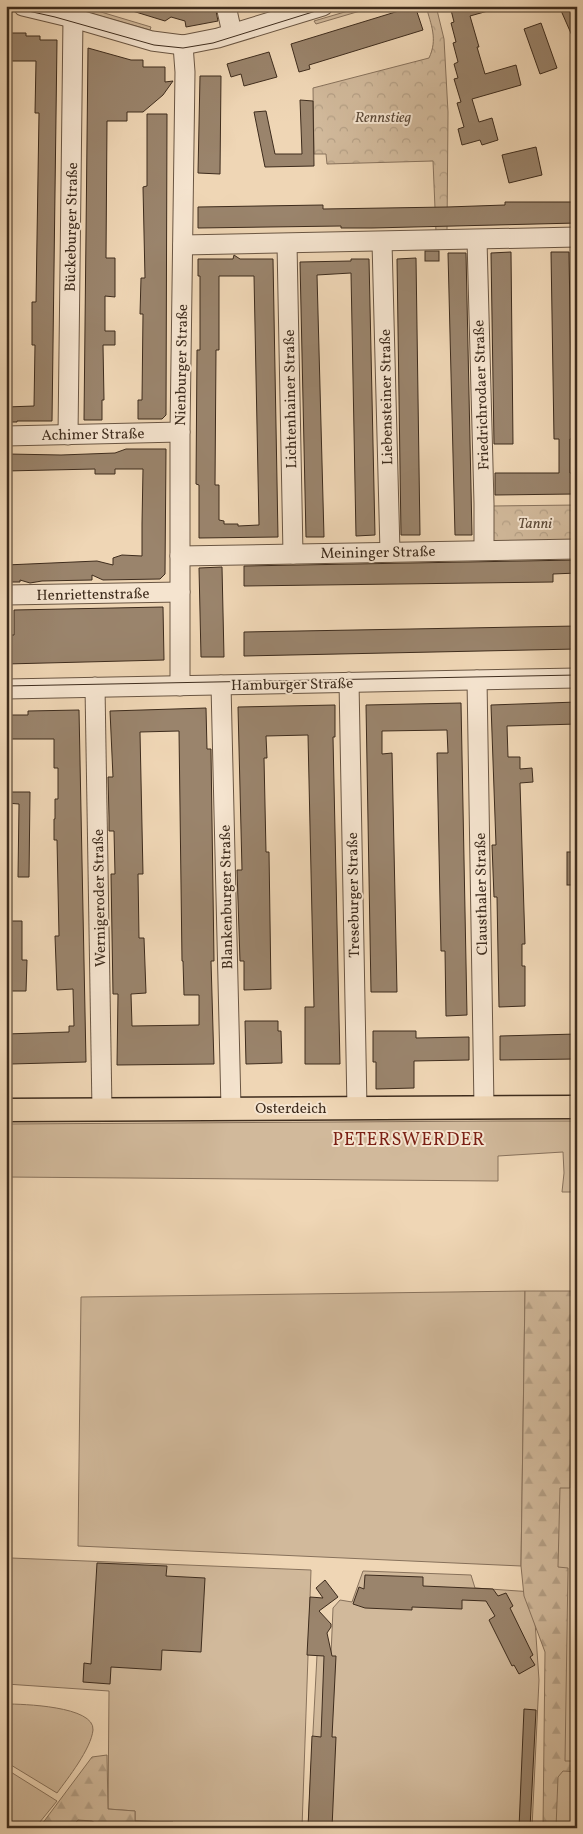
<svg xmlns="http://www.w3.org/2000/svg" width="583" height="1834" font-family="Vollkorn,serif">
<defs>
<pattern id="forest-firs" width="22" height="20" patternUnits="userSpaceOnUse" patternTransform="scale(1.25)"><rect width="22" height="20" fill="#d1b99b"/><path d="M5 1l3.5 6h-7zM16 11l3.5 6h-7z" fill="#b49f85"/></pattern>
<pattern id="park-crowns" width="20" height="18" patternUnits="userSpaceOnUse" patternTransform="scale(1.25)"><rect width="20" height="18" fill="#d1b99b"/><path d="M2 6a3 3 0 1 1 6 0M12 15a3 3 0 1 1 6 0" fill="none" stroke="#b49f85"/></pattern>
</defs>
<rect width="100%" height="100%" fill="#efd6b5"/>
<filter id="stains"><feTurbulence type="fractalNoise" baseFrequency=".004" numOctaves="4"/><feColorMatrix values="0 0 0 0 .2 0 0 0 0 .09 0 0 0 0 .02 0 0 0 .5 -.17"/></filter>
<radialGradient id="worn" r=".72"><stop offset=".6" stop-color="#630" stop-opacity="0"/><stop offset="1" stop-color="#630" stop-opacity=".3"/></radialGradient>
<!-- green -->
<g fill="#d1b99b" stroke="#88725c">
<polygon points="65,6 81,6 151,27 150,30"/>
<polygon points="365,6 377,6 316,24 314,21"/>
<polygon points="498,1121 577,1121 577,1192 562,1192 564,1173 563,1152 498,1156 498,1181 6,1177 6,1124"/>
<polygon points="525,1291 521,1566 78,1546 81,1297"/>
<polygon points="573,1291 577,1291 577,1828 547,1828 558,1306"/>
<polygon points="11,1558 311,1570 302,1828 173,1828 173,1822 135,1821 135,1811 108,1809 109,1691 6,1684 6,1629"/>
<polygon points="363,1571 471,1575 475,1588 533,1592 539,1680 532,1828 308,1828 317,1655 331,1655 333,1608 340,1600 352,1602"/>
<path d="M6,1704C22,1704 95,1706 93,1730C91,1749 68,1778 57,1793L6,1762Z"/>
<polygon points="6,1769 57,1801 35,1828 6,1828"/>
<polygon points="78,1820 92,1821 103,1828 71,1828"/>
</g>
<!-- forest -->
<g fill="url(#forest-firs)" stroke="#88725c">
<polygon points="525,1291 573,1291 570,1488 560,1488 558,1567 568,1568 565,1761 577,1761 577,1772 563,1771 558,1777 556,1828 543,1828 545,1652 524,1596 521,1566"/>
<polygon points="107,1755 108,1809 135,1811 135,1821 173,1822 173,1828 103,1828 92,1821 78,1820 71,1828 39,1828 92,1757"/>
</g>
<!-- park -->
<g fill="url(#park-crowns)" stroke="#88725c">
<path d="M426,6H436L444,39L448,112L447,232H436L433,161L327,164L326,154H314L313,88L429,58C438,39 431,25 426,6Z"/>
<polygon points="577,505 577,540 493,542 492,506"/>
</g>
<!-- building -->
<g fill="#9a846c" stroke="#3e2c1d" fill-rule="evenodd">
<polygon points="127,6 215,6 218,21 186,27 185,21 171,17 165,21 126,9"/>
<polygon points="415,6 423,30 309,65 310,69 299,72 291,44"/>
<polygon points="450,6 495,6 495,9 470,16 479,47 477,47 485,74 516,65 521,85 472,99 479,122 492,118 498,140 482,145 480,140 462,145 458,129 464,127 457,103 461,102 454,79 458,78 454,64 458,62 453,43 456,42 451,23 454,22"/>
<polygon points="559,6 577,6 577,47"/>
<polygon points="541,23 557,68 540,74 524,29"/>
<polygon points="6,33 26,33 26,36 40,36 40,40 57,40 52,421 17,421 17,422 6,422 6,407 34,406 35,345 32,345 32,302 36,302 39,113 35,113 36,61 6,61"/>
<polygon points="88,48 131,60 143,60 143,67 165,67 165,82 173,81 163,95 143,112 127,112 127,121 107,121 106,258 115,258 115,297 105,296 105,331 115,331 115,345 103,345 104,400 102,400 102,420 84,420"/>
<polygon points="269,52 277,77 244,86 241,74 231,77 227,64"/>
<polygon points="200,76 221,76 220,174 198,173"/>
<polygon points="300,100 313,101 314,166 265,167 254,112 266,111 275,154 302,154"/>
<polygon points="147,114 167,114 166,415 162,419 138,419 138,400 142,400 143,314 140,314 141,278 145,278 143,187 147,186"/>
<polygon points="536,147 542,175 509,183 502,155"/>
<polygon points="505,202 577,202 577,223 372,228 341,228 341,226 198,228 198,207 323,205 323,209 447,207 505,205"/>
<rect x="425" y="251" width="14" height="10"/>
<polygon points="511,252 513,444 494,444 491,253"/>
<polygon points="551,252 569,252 572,439 570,439 570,473 574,473 574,494 495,495 495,473 559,473 559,439 554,439"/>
<polygon points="448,253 466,253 472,535 455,535"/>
<path d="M234,255L240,259H273L278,537L199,538V485L196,484L197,350H200V276H198V259H233ZM219,276H254L259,525L238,526V524H224V521L219,520V485H215L216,350H219Z"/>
<polygon points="416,258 420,535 401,535 397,259"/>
<polygon points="351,259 369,259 375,535 356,536 351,273 317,275 324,537 306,537 300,262 351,261"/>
<polygon points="126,449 166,449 165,574 160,579 103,580 92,575 92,580 42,581 30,583 20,580 20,582 6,582 6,565 97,561 113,565 113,558 122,555 142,556 142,524 143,469 115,469 115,474 95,474 95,469 6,471 8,454 61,455 115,453"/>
<polygon points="577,560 577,573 553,574 553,582 244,586 244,566"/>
<polygon points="222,567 224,657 201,657 199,568"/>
<polygon points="163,607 164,660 6,664 6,635 14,635 14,610"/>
<polygon points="577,626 577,649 244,656 244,632"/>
<polygon points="577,702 577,724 507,726 508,757 520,757 520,769 532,768 533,782 520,783 525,944 522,944 522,966 525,966 525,1006 499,1007 497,897 494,897 492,845 496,845 491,705"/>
<polygon points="461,703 467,1015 446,1016 445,951 441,951 437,753 448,753 447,730 382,731 382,754 392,753 397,992 371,992 366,705"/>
<polygon points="335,705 335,737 333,737 340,1064 305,1064 305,1007 314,1007 308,735 266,736 267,758 264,758 266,852 269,852 271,989 244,990 244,961 240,961 237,870 242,870 238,707"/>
<path d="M206,708L207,749H211V751L214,961H211L214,1064L117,1065L118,994H113L111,874H115L114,831H109V817L108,777H113L110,711ZM179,731L182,961H183L184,995H199V1025L132,1026L131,994L146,993L144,938H139L138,874H143L140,732Z"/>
<polygon points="79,710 86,1062 11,1064 11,1061 6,1061 6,1034 69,1032 69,1026 74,1026 73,989 57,990 55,936 59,936 57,840 54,840 54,819 55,819 55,799 58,799 58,768 54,768 54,739 6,739 6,715 28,715 28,711"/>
<polygon points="6,792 30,792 29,877 18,877 19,804 6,803"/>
<rect x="567" y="852" width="10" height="33"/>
<polygon points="6,921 22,921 22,960 27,960 26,991 6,991"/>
<polygon points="245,1021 278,1021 278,1031 281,1031 282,1063 246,1064"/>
<polygon points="373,1031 416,1031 416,1038 469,1037 469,1060 414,1061 414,1088 376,1089 376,1062 373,1062"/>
<polygon points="577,1034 577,1059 500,1060 500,1036"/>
<polygon points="97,1563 167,1566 166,1576 205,1578 201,1652 162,1650 161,1670 111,1667 110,1684 83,1682 84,1663 91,1664"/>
<polygon points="365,1575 423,1577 423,1586 493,1589 498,1596 506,1593 513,1606 510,1608 533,1655 530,1657 535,1665 519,1674 514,1665 512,1666 489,1620 495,1616 486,1601 462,1600 462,1609 412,1607 412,1610 365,1608 353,1604 359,1587 364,1589"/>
<polygon points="325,1580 338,1597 319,1611 331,1624 331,1627 327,1633 332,1656 336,1656 332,1737 336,1737 332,1828 308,1828 312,1736 321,1737 324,1656 307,1655 310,1597 323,1598 316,1588"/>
<polygon points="524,1709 536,1710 530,1828 519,1828"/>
</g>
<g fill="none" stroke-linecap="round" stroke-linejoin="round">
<!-- minor casing -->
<g stroke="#6a5643" stroke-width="21">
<g id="minor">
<polyline points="23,6 73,18 152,41 183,45 218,38 323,6"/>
<polyline points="226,6 232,33"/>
<polyline points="477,240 484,503 484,550"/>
<polyline points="382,242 390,552"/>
<polyline points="287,244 293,554"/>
<polyline points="183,245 577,237"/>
<polyline points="68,435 73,18"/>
<polyline points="6,436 180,432"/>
<polyline points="180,556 577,549"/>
<polyline points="6,595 180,592"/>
<polyline points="477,680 484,1107"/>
<polyline points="349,682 357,1108"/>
<polyline points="221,685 231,1108"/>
<polyline points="180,686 180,432 185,72 183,45"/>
<polyline points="95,687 102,1110"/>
<polyline points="6,689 577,678"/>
</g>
</g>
<!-- major casing -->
<g stroke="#3e2c1d" stroke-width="25">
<polyline id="major" points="6,1110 577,1107"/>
</g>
<!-- minor -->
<use href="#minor" stroke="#f5e4cf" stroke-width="19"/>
<!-- major -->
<use href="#major" stroke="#efd6b5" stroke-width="22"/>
<!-- tram -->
<g stroke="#3e2c1d" stroke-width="1">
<polyline points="6,6 55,17 154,45 183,48 213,43 332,6"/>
<polyline points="6,686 577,675"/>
</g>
</g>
<g text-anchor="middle" stroke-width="4" stroke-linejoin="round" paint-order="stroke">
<!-- park labels -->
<g font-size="15" font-style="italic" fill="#5b4836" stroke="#f5e4cf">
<text x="383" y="122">Rennstieg</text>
<text x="535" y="528">Tanni</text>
</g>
<!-- street labels -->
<g font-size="15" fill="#3e2c1d" stroke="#f5e4cf">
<text transform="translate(71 227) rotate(-89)" y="5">Bückeburger Straße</text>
<text transform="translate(181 365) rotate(-89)" y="5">Nienburger Straße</text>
<text transform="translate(481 395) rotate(-92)" y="5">Friedrichrodaer Straße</text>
<text transform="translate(386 397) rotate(-91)" y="5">Liebensteiner Straße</text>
<text transform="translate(290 399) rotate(-91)" y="5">Lichtenhainer Straße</text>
<text transform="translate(93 434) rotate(-1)" y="5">Achimer Straße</text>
<text transform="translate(378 552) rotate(-1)" y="5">Meininger Straße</text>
<text transform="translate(93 594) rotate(-1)" y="5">Henriettenstraße</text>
<text transform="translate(292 684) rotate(-1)" y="5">Hamburger Straße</text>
<text transform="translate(481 894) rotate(-91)" y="5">Clausthaler Straße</text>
<text transform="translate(353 895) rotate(-91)" y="5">Treseburger Straße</text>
<text transform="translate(226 897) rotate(-91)" y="5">Blankenburger Straße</text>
<text transform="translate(99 898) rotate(-91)" y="5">Wernigeroder Straße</text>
<text x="291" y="1113">Osterdeich</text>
</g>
<!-- quarter labels -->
<g font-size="18" letter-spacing="1" fill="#7a1f14" stroke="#f5e4cf">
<text x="409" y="1145">PETERSWERDER</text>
</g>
</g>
<!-- margin -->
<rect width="583" height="1834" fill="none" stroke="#efd6b5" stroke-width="25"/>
<rect x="8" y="8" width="568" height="1819" fill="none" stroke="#3e2c1d" stroke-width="2.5"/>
<rect x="12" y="12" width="558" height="1809" fill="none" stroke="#3e2c1d"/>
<rect width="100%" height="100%" filter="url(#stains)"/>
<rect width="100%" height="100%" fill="url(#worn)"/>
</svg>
